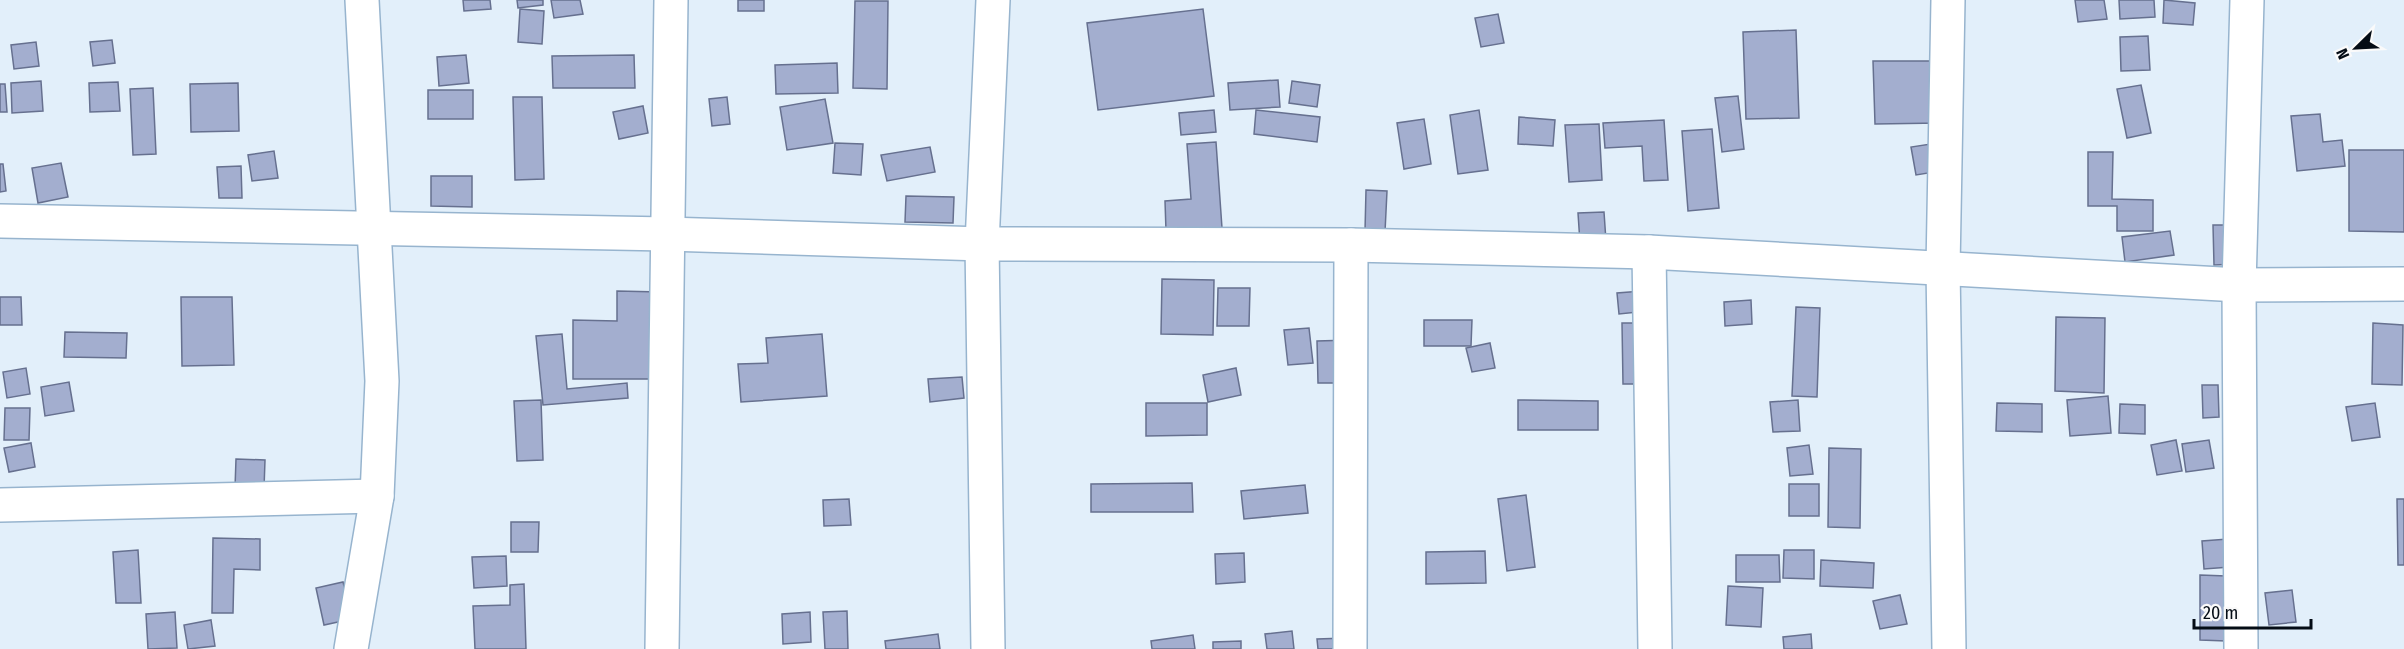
<svg xmlns="http://www.w3.org/2000/svg" width="2404" height="649" font-family="'Fira Sans Condensed',sans-serif">
<rect width="100%" height="100%" fill="#e2effa"/>
<!-- building -->
<g fill="#a3aecf" stroke="#66708f" stroke-width="1.5">
<polygon points="463,0 490,0 491,9 464,11"/>
<polygon points="517,0 543,0 543,5 518,8"/>
<polygon points="551,0 580,0 583,14 554,18"/>
<rect x="738" y="0" width="26" height="11"/>
<polygon points="2075,0 2104,0 2107,19 2078,22"/>
<polygon points="2119,0 2154,0 2155,17 2120,19"/>
<polygon points="2164,0 2195,3 2193,25 2163,23"/>
<polygon points="855,1 888,1 887,89 853,88"/>
<polygon points="520,9 544,11 542,44 518,42"/>
<polygon points="1203,9 1214,96 1098,110 1087,23"/>
<polygon points="1498,14 1504,43 1481,47 1475,18"/>
<polygon points="1796,30 1799,118 1746,119 1743,32"/>
<polygon points="2148,36 2150,70 2121,71 2120,37"/>
<polygon points="112,40 115,63 93,66 90,42"/>
<polygon points="36,42 39,66 14,69 11,45"/>
<polygon points="466,55 469,83 439,86 437,57"/>
<polygon points="634,55 635,88 553,88 552,56"/>
<polygon points="1873,61 1939,61 1940,123 1875,124"/>
<polygon points="837,63 838,93 776,94 775,65"/>
<polygon points="1278,80 1280,107 1230,110 1228,83"/>
<polygon points="41,81 43,111 12,113 11,83"/>
<polygon points="1292,81 1320,85 1317,107 1289,103"/>
<polygon points="118,82 120,111 90,112 89,83"/>
<polygon points="238,83 239,131 191,132 190,84"/>
<polygon points="0,84 5,84 7,112 0,112"/>
<polygon points="2141,85 2151,133 2127,138 2117,89"/>
<polygon points="153,88 156,154 133,155 130,89"/>
<rect x="428" y="90" width="45" height="29"/>
<polygon points="1738,96 1744,149 1722,152 1715,98"/>
<polygon points="513,97 542,97 544,179 515,180"/>
<polygon points="727,97 730,124 712,126 709,99"/>
<polygon points="825,99 833,143 787,150 780,107"/>
<polygon points="643,106 648,133 619,139 613,112"/>
<polygon points="1214,110 1216,132 1181,135 1179,113"/>
<polygon points="1256,110 1320,117 1317,142 1254,134"/>
<polygon points="1479,110 1488,170 1458,174 1450,115"/>
<polygon points="2320,114 2323,142 2342,140 2345,166 2297,171 2291,116"/>
<polygon points="1519,117 1555,120 1553,146 1518,144"/>
<polygon points="1424,119 1431,164 1404,169 1397,123"/>
<polygon points="1664,120 1668,180 1644,181 1642,146 1605,148 1603,123"/>
<polygon points="1599,124 1602,180 1569,182 1565,125"/>
<polygon points="1712,129 1719,208 1688,211 1682,131"/>
<polygon points="1216,142 1222,228 1166,231 1165,201 1191,199 1187,144"/>
<polygon points="835,143 863,144 861,175 833,173"/>
<polygon points="1937,143 1941,171 1916,175 1911,147"/>
<polygon points="930,147 935,172 887,181 881,155"/>
<polygon points="2349,150 2404,150 2404,232 2349,231"/>
<polygon points="274,151 278,178 252,181 248,155"/>
<polygon points="2088,152 2113,152 2112,199 2153,200 2153,231 2117,231 2117,206 2088,206"/>
<polygon points="61,163 68,197 38,203 32,168"/>
<polygon points="0,164 3,164 6,191 0,192"/>
<polygon points="241,166 242,198 219,198 217,167"/>
<polygon points="431,176 472,176 472,207 431,206"/>
<polygon points="1366,190 1387,191 1385,232 1365,231"/>
<polygon points="906,196 954,197 953,223 905,222"/>
<polygon points="1604,212 1606,241 1580,243 1578,213"/>
<polygon points="2213,225 2235,225 2236,264 2214,265"/>
<polygon points="2170,231 2174,255 2125,262 2122,237"/>
<polygon points="1162,279 1214,280 1213,335 1161,334"/>
<polygon points="1218,288 1250,288 1249,326 1217,326"/>
<polygon points="1655,290 1657,310 1619,314 1617,293"/>
<polygon points="617,291 660,292 660,379 573,379 573,320 617,321"/>
<polygon points="0,297 21,297 22,325 0,325"/>
<polygon points="181,297 232,297 234,365 182,366"/>
<polygon points="1751,300 1752,324 1725,326 1724,302"/>
<polygon points="1796,307 1820,308 1817,397 1792,396"/>
<polygon points="2056,317 2105,318 2104,393 2055,391"/>
<polygon points="1424,320 1472,320 1471,346 1424,346"/>
<polygon points="1622,323 1655,323 1656,384 1623,384"/>
<polygon points="2373,323 2403,325 2402,385 2372,384"/>
<polygon points="1309,328 1313,363 1288,365 1284,330"/>
<polygon points="65,332 127,333 126,358 64,357"/>
<polygon points="562,334 567,389 627,383 628,398 543,405 536,336"/>
<polygon points="822,334 827,396 741,402 738,364 768,363 766,338"/>
<polygon points="1351,340 1352,383 1318,383 1317,341"/>
<polygon points="1490,343 1495,368 1472,372 1466,348"/>
<polygon points="26,368 30,394 7,398 3,372"/>
<polygon points="1236,368 1241,395 1208,402 1203,375"/>
<polygon points="962,377 964,398 930,402 928,379"/>
<polygon points="69,382 74,411 45,416 41,387"/>
<polygon points="2202,385 2218,385 2219,417 2203,418"/>
<polygon points="2108,396 2111,433 2070,436 2067,400"/>
<polygon points="541,400 543,460 517,461 514,401"/>
<polygon points="1518,400 1598,401 1598,430 1518,430"/>
<polygon points="1798,400 1800,431 1773,432 1770,402"/>
<polygon points="1146,403 1207,403 1207,435 1146,436"/>
<polygon points="1997,403 2042,404 2042,432 1996,431"/>
<polygon points="2375,403 2380,437 2352,441 2346,407"/>
<polygon points="2120,404 2145,405 2145,434 2119,433"/>
<polygon points="5,408 30,408 29,440 4,440"/>
<polygon points="2176,440 2182,471 2157,475 2151,445"/>
<polygon points="2209,440 2214,468 2186,472 2182,444"/>
<polygon points="31,443 35,467 9,472 4,448"/>
<polygon points="1809,445 1813,474 1790,476 1787,448"/>
<polygon points="1829,448 1861,449 1860,528 1828,527"/>
<polygon points="236,459 265,460 264,489 235,488"/>
<polygon points="1192,483 1193,512 1091,512 1091,484"/>
<rect x="1789" y="484" width="30" height="32"/>
<polygon points="1305,485 1308,513 1244,519 1241,491"/>
<polygon points="1526,495 1535,567 1507,571 1498,499"/>
<polygon points="849,499 851,525 824,526 823,500"/>
<polygon points="2397,499 2404,499 2404,565 2398,565"/>
<polygon points="511,522 539,522 538,552 511,552"/>
<polygon points="213,538 260,539 260,570 234,569 233,613 212,613"/>
<polygon points="2228,539 2230,567 2204,569 2202,541"/>
<polygon points="138,550 141,603 116,603 113,552"/>
<polygon points="1784,550 1814,550 1814,579 1783,578"/>
<polygon points="1485,551 1486,583 1426,584 1426,552"/>
<polygon points="1244,553 1245,582 1216,584 1215,554"/>
<polygon points="1736,555 1779,555 1780,582 1736,582"/>
<polygon points="506,556 507,586 474,588 472,557"/>
<polygon points="1821,560 1874,563 1873,588 1820,586"/>
<polygon points="2200,575 2226,576 2226,641 2200,640"/>
<polygon points="343,582 352,619 324,625 316,588"/>
<polygon points="524,584 526,649 475,649 473,606 510,605 510,585"/>
<polygon points="1728,586 1763,588 1761,627 1726,625"/>
<polygon points="2292,590 2296,622 2269,625 2265,593"/>
<polygon points="1900,595 1907,624 1880,629 1873,601"/>
<polygon points="847,611 848,649 825,649 823,612"/>
<polygon points="175,612 177,648 148,649 146,614"/>
<polygon points="810,612 811,642 783,644 782,614"/>
<polygon points="211,620 215,646 188,649 184,625"/>
<polygon points="1292,631 1294,649 1267,649 1265,634"/>
<polygon points="938,634 940,649 886,649 885,641"/>
<polygon points="1811,634 1812,649 1784,649 1783,637"/>
<polygon points="1193,635 1195,649 1152,649 1151,641"/>
<polygon points="1346,638 1346,649 1318,649 1317,639"/>
<polygon points="1241,641 1241,649 1213,649 1213,642"/>
</g>
<g fill="none" stroke-linecap="round" stroke-linejoin="round">
<!-- street casing -->
<g stroke="#97b4ce" stroke-width="36">
<g id="street">
<polyline points="1948,0 1943,268 1949,649"/>
<polyline points="0,221 667,234 982,244 1351,245 1649,252 2239,285 2404,284"/>
<polyline points="1649,252 1655,649"/>
<polyline points="0,505 377,496"/>
<polyline points="351,649 377,496 382,381 362,0"/>
<polyline points="662,649 671,0"/>
<polyline points="988,649 982,244 993,0"/>
<polyline points="1350,649 1351,245"/>
<polyline points="2241,649 2239,285 2247,0"/>
</g>
</g>
<!-- street -->
<use href="#street" stroke="#fff" stroke-width="33"/>
</g>
<!-- north arrow -->
<g transform="translate(2356 48) rotate(246)" stroke="#fafafa" stroke-width="4.5" paint-order="stroke">
<path d="M0-4.5L10 22L0 15L-10 22Z" fill="#040c15"/>
<text y="-9" font-size="16" font-weight="bold" text-anchor="middle" fill="#040c15">N</text>
</g>
<!-- scale -->
<path d="M2194 619v9h117v-9" fill="none" stroke="#040c15" stroke-width="3"/>
<text x="2203" y="619" font-size="18" fill="#040c15" stroke="#fafafa" stroke-width="4.5" paint-order="stroke">20 m</text>
</svg>
